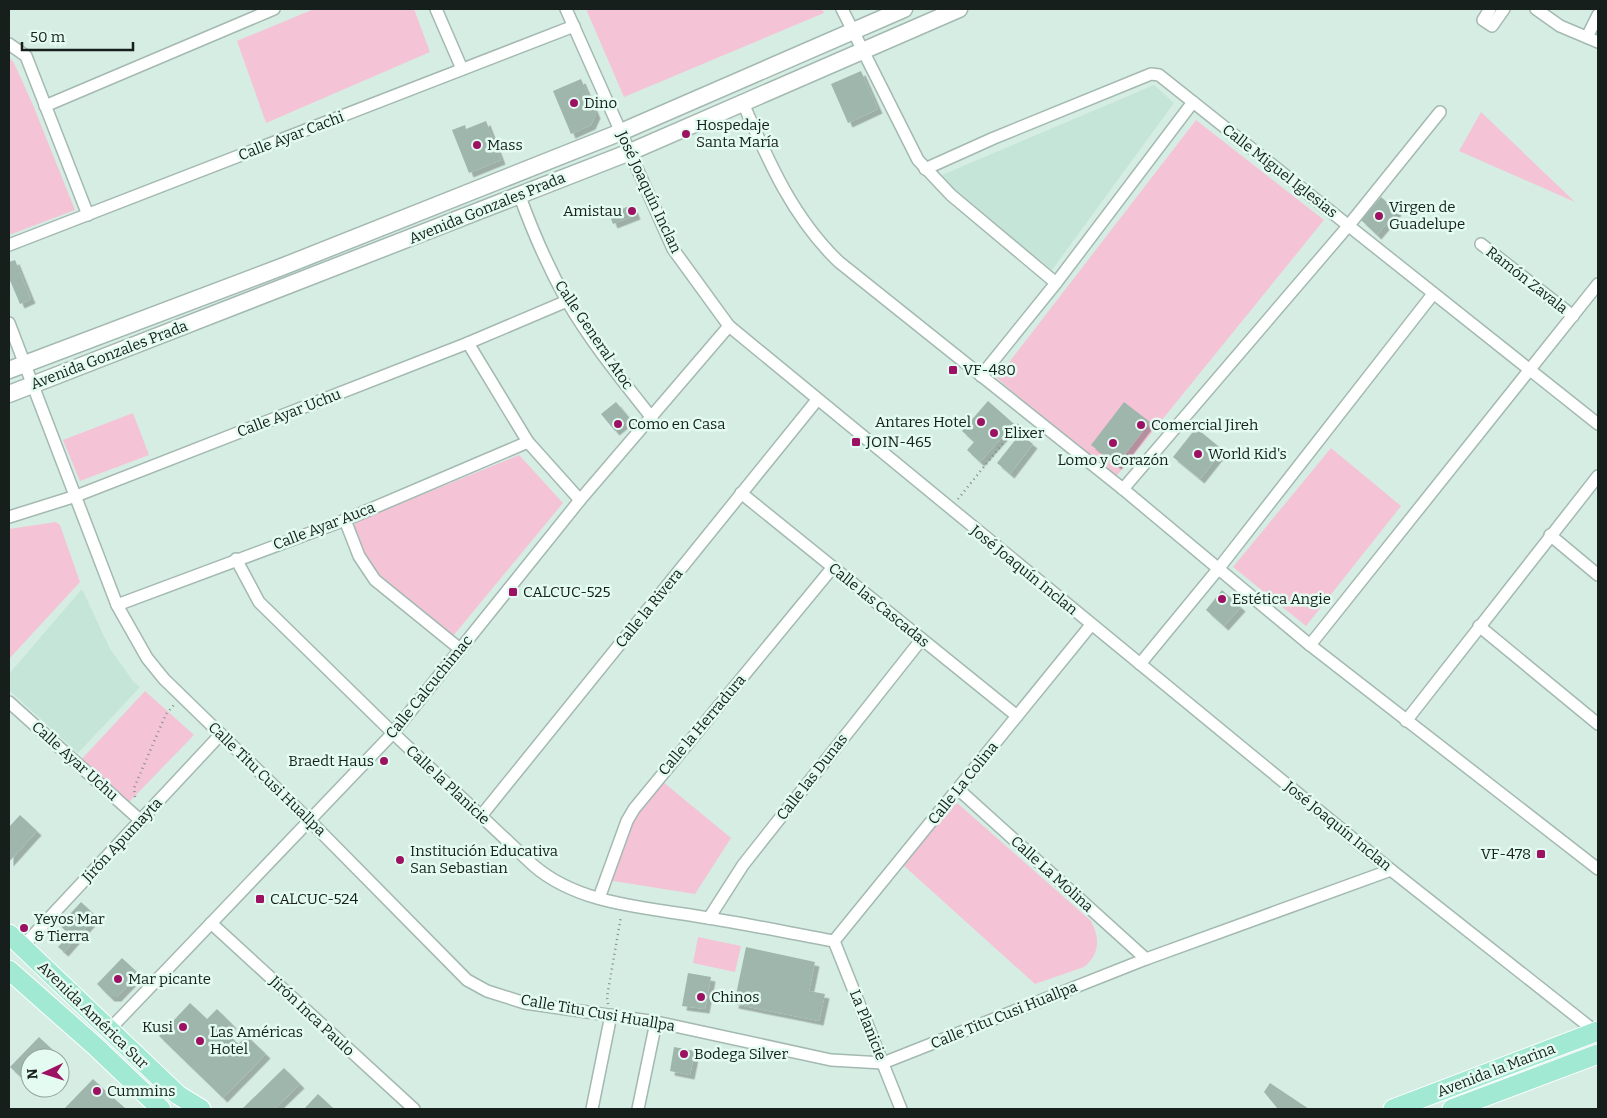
<svg xmlns="http://www.w3.org/2000/svg" width="1607" height="1118" font-family="Bitter,serif">
<defs>
<filter id="shadow"><feDropShadow dx="4.5" dy="4.5" stdDeviation="0" flood-color="#0004"/></filter>
</defs>
<rect width="100%" height="100%" fill="#d6ede4"/>
<!-- built -->
<g fill="#c5e5d9">
<polygon points="1154,85 1174,103 1052,270 956,192 942,175"/>
<polygon points="82,589 110,649 133,681 140,687 78,753 9,690 9,674"/>
</g>
<!-- green -->
<g fill="#f5c3d6">
<polygon points="314,9 414,9 430,52 266,123 237,41"/>
<polygon points="586,9 822,9 824,13 624,97"/>
<polygon points="9,57 14,63 33,105 75,210 9,235"/>
<polygon points="1481,112 1575,202 1459,151"/>
<polygon points="1196,120 1324,220 1114,479 997,378"/>
<polygon points="133,413 149,455 80,481 63,440"/>
<polygon points="1331,448 1401,506 1306,626 1233,567"/>
<polygon points="519,455 563,503 453,636 390,588 355,541 355,522"/>
<polygon points="56,522 60,525 80,582 9,659 9,529"/>
<polygon points="145,691 194,735 128,803 81,760"/>
<polygon points="657,777 731,838 695,894 607,880 617,838"/>
<path d="M955,801L1091,921C1100,938 1100,954 1084,967L1035,984L903,865Z"/>
<polygon points="698,937 741,946 735,972 693,963"/>
</g>
<!-- building -->
<g fill="#9fb6ad" filter="url(#shadow)">
<polygon points="861,71 878,109 848,123 831,84"/>
<polygon points="581,79 596,114 591,125 571,134 553,91"/>
<polygon points="486,121 501,160 469,173 452,130 465,125 466,129"/>
<polygon points="1381,197 1397,211 1377,235 1361,220"/>
<polygon points="632,205 636,215 613,224 609,214"/>
<polygon points="15,260 31,299 20,304 9,278 9,262"/>
<polygon points="988,401 1014,424 980,462 967,450 974,442 962,431"/>
<polygon points="616,402 630,419 615,431 601,414"/>
<polygon points="1124,402 1150,422 1117,465 1091,445"/>
<polygon points="1196,428 1223,450 1200,479 1173,457"/>
<polygon points="1020,434 1033,444 1010,474 997,463"/>
<polygon points="1222,590 1241,607 1224,626 1206,610"/>
<polygon points="20,815 37,831 9,862 9,827"/>
<polygon points="81,902 96,916 64,952 58,947 69,935 60,925"/>
<polygon points="746,947 815,962 809,991 825,994 819,1021 734,1004"/>
<polygon points="122,958 139,974 117,997 110,997 97,984"/>
<polygon points="688,973 711,977 705,1009 682,1006"/>
<polygon points="190,1003 207,1019 217,1009 232,1024 225,1031 238,1044 247,1036 266,1054 223,1098 159,1036"/>
<polygon points="39,1037 57,1054 53,1058 30,1058 30,1082 28,1084 10,1067"/>
<polygon points="674,1047 695,1051 690,1075 670,1071"/>
<polygon points="284,1068 300,1084 274,1109 242,1109"/>
<polygon points="93,1079 109,1094 126,1109 64,1109"/>
<polygon points="1270,1083 1309,1109 1278,1109 1264,1092"/>
<polygon points="318,1094 334,1109 304,1109"/>
</g>
<g fill="none" stroke-linecap="round" stroke-linejoin="round">
<!-- street casing -->
<g stroke="#a3b9b1" stroke-width="14">
<g id="street">
<polyline points="436,9 462,69"/>
<polyline points="566,9 673,249 729,326 1391,870 1596,1032 1598,1036"/>
<polyline points="842,9 918,160 951,195 1056,283"/>
<polyline points="1490,9 1483,20 1492,26 1504,9"/>
<polyline points="1536,9 1560,26 1598,42"/>
<polyline points="1587,37 1598,15"/>
<polyline points="9,44 26,56 88,215"/>
<path d="M742,101C768,160 792,217 839,262L1123,489L1310,645L1598,869"/>
<polyline points="45,106 274,9"/>
<polyline points="925,169 994,138 1151,74 1159,75 1598,424"/>
<path d="M519,194C532,230 547,265 566,299C590,341 622,380 652,418"/>
<polyline points="1481,244 1573,316"/>
<polyline points="9,245 574,26"/>
<polyline points="9,323 117,605 147,658 164,679 310,821 467,980 487,991 525,1003 656,1022 831,1060 883,1063 1146,959 1391,870"/>
<polyline points="468,343 528,442 580,500"/>
<polyline points="981,376 1056,283 1193,102"/>
<polyline points="1123,489 1349,225 1440,112"/>
<polyline points="741,493 1017,716"/>
<polyline points="9,517 76,496 468,343 567,301"/>
<polyline points="345,520 359,556 375,580 460,649"/>
<polyline points="1550,535 1598,575"/>
<path d="M236,559L259,602L393,733L533,865C579,905 645,907 702,917C747,924 790,933 834,941"/>
<polyline points="117,605 345,520 528,442"/>
<polyline points="1479,626 1598,724"/>
<polyline points="1310,645 1598,284"/>
<polyline points="1140,664 1219,568 1433,294"/>
<polyline points="9,702 141,821"/>
<polyline points="1406,721 1598,476"/>
<polyline points="958,789 1146,959"/>
<polyline points="481,816 817,400"/>
<polyline points="599,898 627,821 634,809 833,567"/>
<polyline points="709,918 743,865 921,640"/>
<polyline points="211,923 414,1109"/>
<polyline points="834,941 1091,625"/>
<polyline points="834,941 901,1109"/>
<polyline points="23,946 221,734"/>
<polyline points="109,1030 393,733 580,500 729,326"/>
<polyline points="592,1109 611,1015"/>
<polyline points="638,1109 656,1022"/>
</g>
</g>
<!-- secondary casing -->
<g stroke="#a3b9b1" stroke-width="19">
<g id="secondary">
<polyline points="9,370 284,266 621,132 904,9"/>
<polyline points="9,394 630,152 959,9"/>
</g>
</g>
<!-- primary casing -->
<g stroke="#fff" stroke-width="21">
<g id="primary">
<polyline points="9,934 178,1095 201,1109"/>
<polyline points="9,970 95,1046 161,1109"/>
<polyline points="1393,1109 1598,1031"/>
<polyline points="1452,1109 1598,1054"/>
</g>
</g>
<!-- path -->
<g stroke="#7f908a" stroke-width="2.5" stroke-dasharray="1 4" stroke-linecap="butt">
<polyline points="958,499 1020,422"/>
<polyline points="135,797 134,788 166,714 174,705"/>
<polyline points="608,1004 607,997 621,916"/>
</g>
<!-- street -->
<use href="#street" stroke="#fff" stroke-width="11"/>
<!-- secondary -->
<use href="#secondary" stroke="#fff" stroke-width="16"/>
<!-- primary -->
<use href="#primary" stroke="#a1e9d3" stroke-width="19"/>
</g>
<!-- markers -->
<g fill="#9c1161" stroke="#e3fbf1" stroke-width="2">
<circle cx="574" cy="103" r="5"/>
<circle cx="686" cy="134" r="5"/>
<circle cx="477" cy="145" r="5"/>
<circle cx="632" cy="211" r="5"/>
<circle cx="1379" cy="216" r="5"/>
<rect x="948" y="365" width="10" height="10" rx="2.5"/>
<circle cx="981" cy="422" r="5"/>
<circle cx="618" cy="424" r="5"/>
<circle cx="1141" cy="425" r="5"/>
<circle cx="994" cy="433" r="5"/>
<rect x="851" y="437" width="10" height="10" rx="2.5"/>
<circle cx="1113" cy="443" r="5"/>
<circle cx="1198" cy="454" r="5"/>
<rect x="508" y="587" width="10" height="10" rx="2.5"/>
<circle cx="1222" cy="599" r="5"/>
<circle cx="384" cy="761" r="5"/>
<rect x="1536" y="849" width="10" height="10" rx="2.5"/>
<circle cx="400" cy="860" r="5"/>
<rect x="255" y="894" width="10" height="10" rx="2.5"/>
<circle cx="24" cy="928" r="5"/>
<circle cx="118" cy="979" r="5"/>
<circle cx="701" cy="997" r="5"/>
<circle cx="183" cy="1027" r="5"/>
<circle cx="200" cy="1041" r="5"/>
<circle cx="684" cy="1054" r="5"/>
<circle cx="97" cy="1091" r="5"/>
</g>
<g text-anchor="middle" stroke-width="5" stroke-linejoin="round" paint-order="stroke">
<!-- poi labels -->
<g font-size="15" fill="#161f1c" stroke="#e3fbf1" text-anchor="start">
<text x="584" y="108">Dino</text>
<text x="696" y="130">Hospedaje<tspan x="696" dy="17">Santa María</tspan></text>
<text x="487" y="150">Mass</text>
<text x="1389" y="212">Virgen de<tspan x="1389" dy="17">Guadelupe</tspan></text>
<text x="622" y="216" text-anchor="end">Amistau</text>
<text x="963" y="375">VF-480</text>
<text x="971" y="427" text-anchor="end">Antares Hotel</text>
<text x="628" y="429">Como en Casa</text>
<text x="1151" y="430">Comercial Jireh</text>
<text x="1004" y="438">Elixer</text>
<text x="866" y="447">JOIN-465</text>
<text x="1208" y="459">World Kid's</text>
<text x="1113" y="465" text-anchor="middle">Lomo y Corazón</text>
<text x="523" y="597">CALCUC-525</text>
<text x="1232" y="604">Estética Angie</text>
<text x="374" y="766" text-anchor="end">Braedt Haus</text>
<text x="410" y="856">Institución Educativa<tspan x="410" dy="17">San Sebastian</tspan></text>
<text x="1531" y="859" text-anchor="end">VF-478</text>
<text x="270" y="904">CALCUC-524</text>
<text x="34" y="924">Yeyos Mar<tspan x="34" dy="17">&amp; Tierra</tspan></text>
<text x="128" y="984">Mar picante</text>
<text x="711" y="1002">Chinos</text>
<text x="173" y="1032" text-anchor="end">Kusi</text>
<text x="210" y="1037">Las Américas<tspan x="210" dy="17">Hotel</tspan></text>
<text x="694" y="1059">Bodega Silver</text>
<text x="107" y="1096">Cummins</text>
</g>
<!-- street labels -->
<g font-size="15" fill="#161f1c" stroke="#e3fbf1">
<text transform="translate(291 136) rotate(-21)" y="5">Calle Ayar Cachi</text>
<text transform="translate(1280 171) rotate(38)" y="5">Calle Miguel Iglesias</text>
<text transform="translate(649 192) rotate(65)" y="5">José Joaquín Inclan</text>
<text transform="translate(487 208) rotate(-22)" y="5">Avenida Gonzales Prada</text>
<text transform="translate(1527 280) rotate(38)" y="5">Ramón Zavala</text>
<text transform="translate(594 335) rotate(56)" y="5">Calle General Atoc</text>
<text transform="translate(109 355) rotate(-21)" y="5">Avenida Gonzales Prada</text>
<text transform="translate(289 413) rotate(-21)" y="5">Calle Ayar Uchu</text>
<text transform="translate(324 526) rotate(-21)" y="5">Calle Ayar Auca</text>
<text transform="translate(1024 570) rotate(39)" y="5">José Joaquín Inclan</text>
<text transform="translate(879 605) rotate(39)" y="5">Calle las Cascadas</text>
<text transform="translate(649 608) rotate(-51)" y="5">Calle la Rivera</text>
<text transform="translate(429 687) rotate(-51)" y="5">Calle Calcuchimac</text>
<text transform="translate(702 725) rotate(-50)" y="5">Calle la Herradura</text>
<text transform="translate(75 761) rotate(42)" y="5">Calle Ayar Uchu</text>
<text transform="translate(812 777) rotate(-52)" y="5">Calle las Dunas</text>
<text transform="translate(267 779) rotate(44)" y="5">Calle Titu Cusi Huallpa</text>
<text transform="translate(963 783) rotate(-51)" y="5">Calle La Colina</text>
<text transform="translate(448 785) rotate(43)" y="5">Calle la Planicie</text>
<text transform="translate(1338 826) rotate(39)" y="5">José Joaquín Inclan</text>
<text transform="translate(122 840) rotate(-47)" y="5">Jirón Apumayta</text>
<text transform="translate(1052 874) rotate(42)" y="5">Calle La Molina</text>
<text transform="translate(598 1013) rotate(10)" y="5">Calle Titu Cusi Huallpa</text>
<text transform="translate(93 1015) rotate(44)" y="5">Avenida América Sur</text>
<text transform="translate(1004 1015) rotate(-22)" y="5">Calle Titu Cusi Huallpa</text>
<text transform="translate(312 1016) rotate(43)" y="5">Jirón Inca Paulo</text>
<text transform="translate(868 1025) rotate(68)" y="5">La Planicie</text>
<text transform="translate(1496 1070) rotate(-21)" y="5">Avenida la Marina</text>
</g>
</g>
<!-- border -->
<rect width="1607" height="1118" fill="none" stroke="#161f1c" stroke-width="20"/>
<!-- north arrow -->
<g transform="translate(45 1073) rotate(266)"><circle r="24" fill="#e3fbf1" stroke="#91a39c"/>
<path d="M0-4L9 19L0 12L-9 19Z" fill="#9c1161"/>
<text y="-8" font-size="14" font-weight="bold" text-anchor="middle" fill="#161f1c">N</text>
</g>
<!-- scale -->
<path d="M22 42v8h111v-8" fill="none" stroke="#161f1c" stroke-width="2.5"/>
<text x="30" y="42" font-size="15" fill="#161f1c" stroke="#e3fbf1" stroke-width="4" paint-order="stroke">50 m</text>
</svg>
